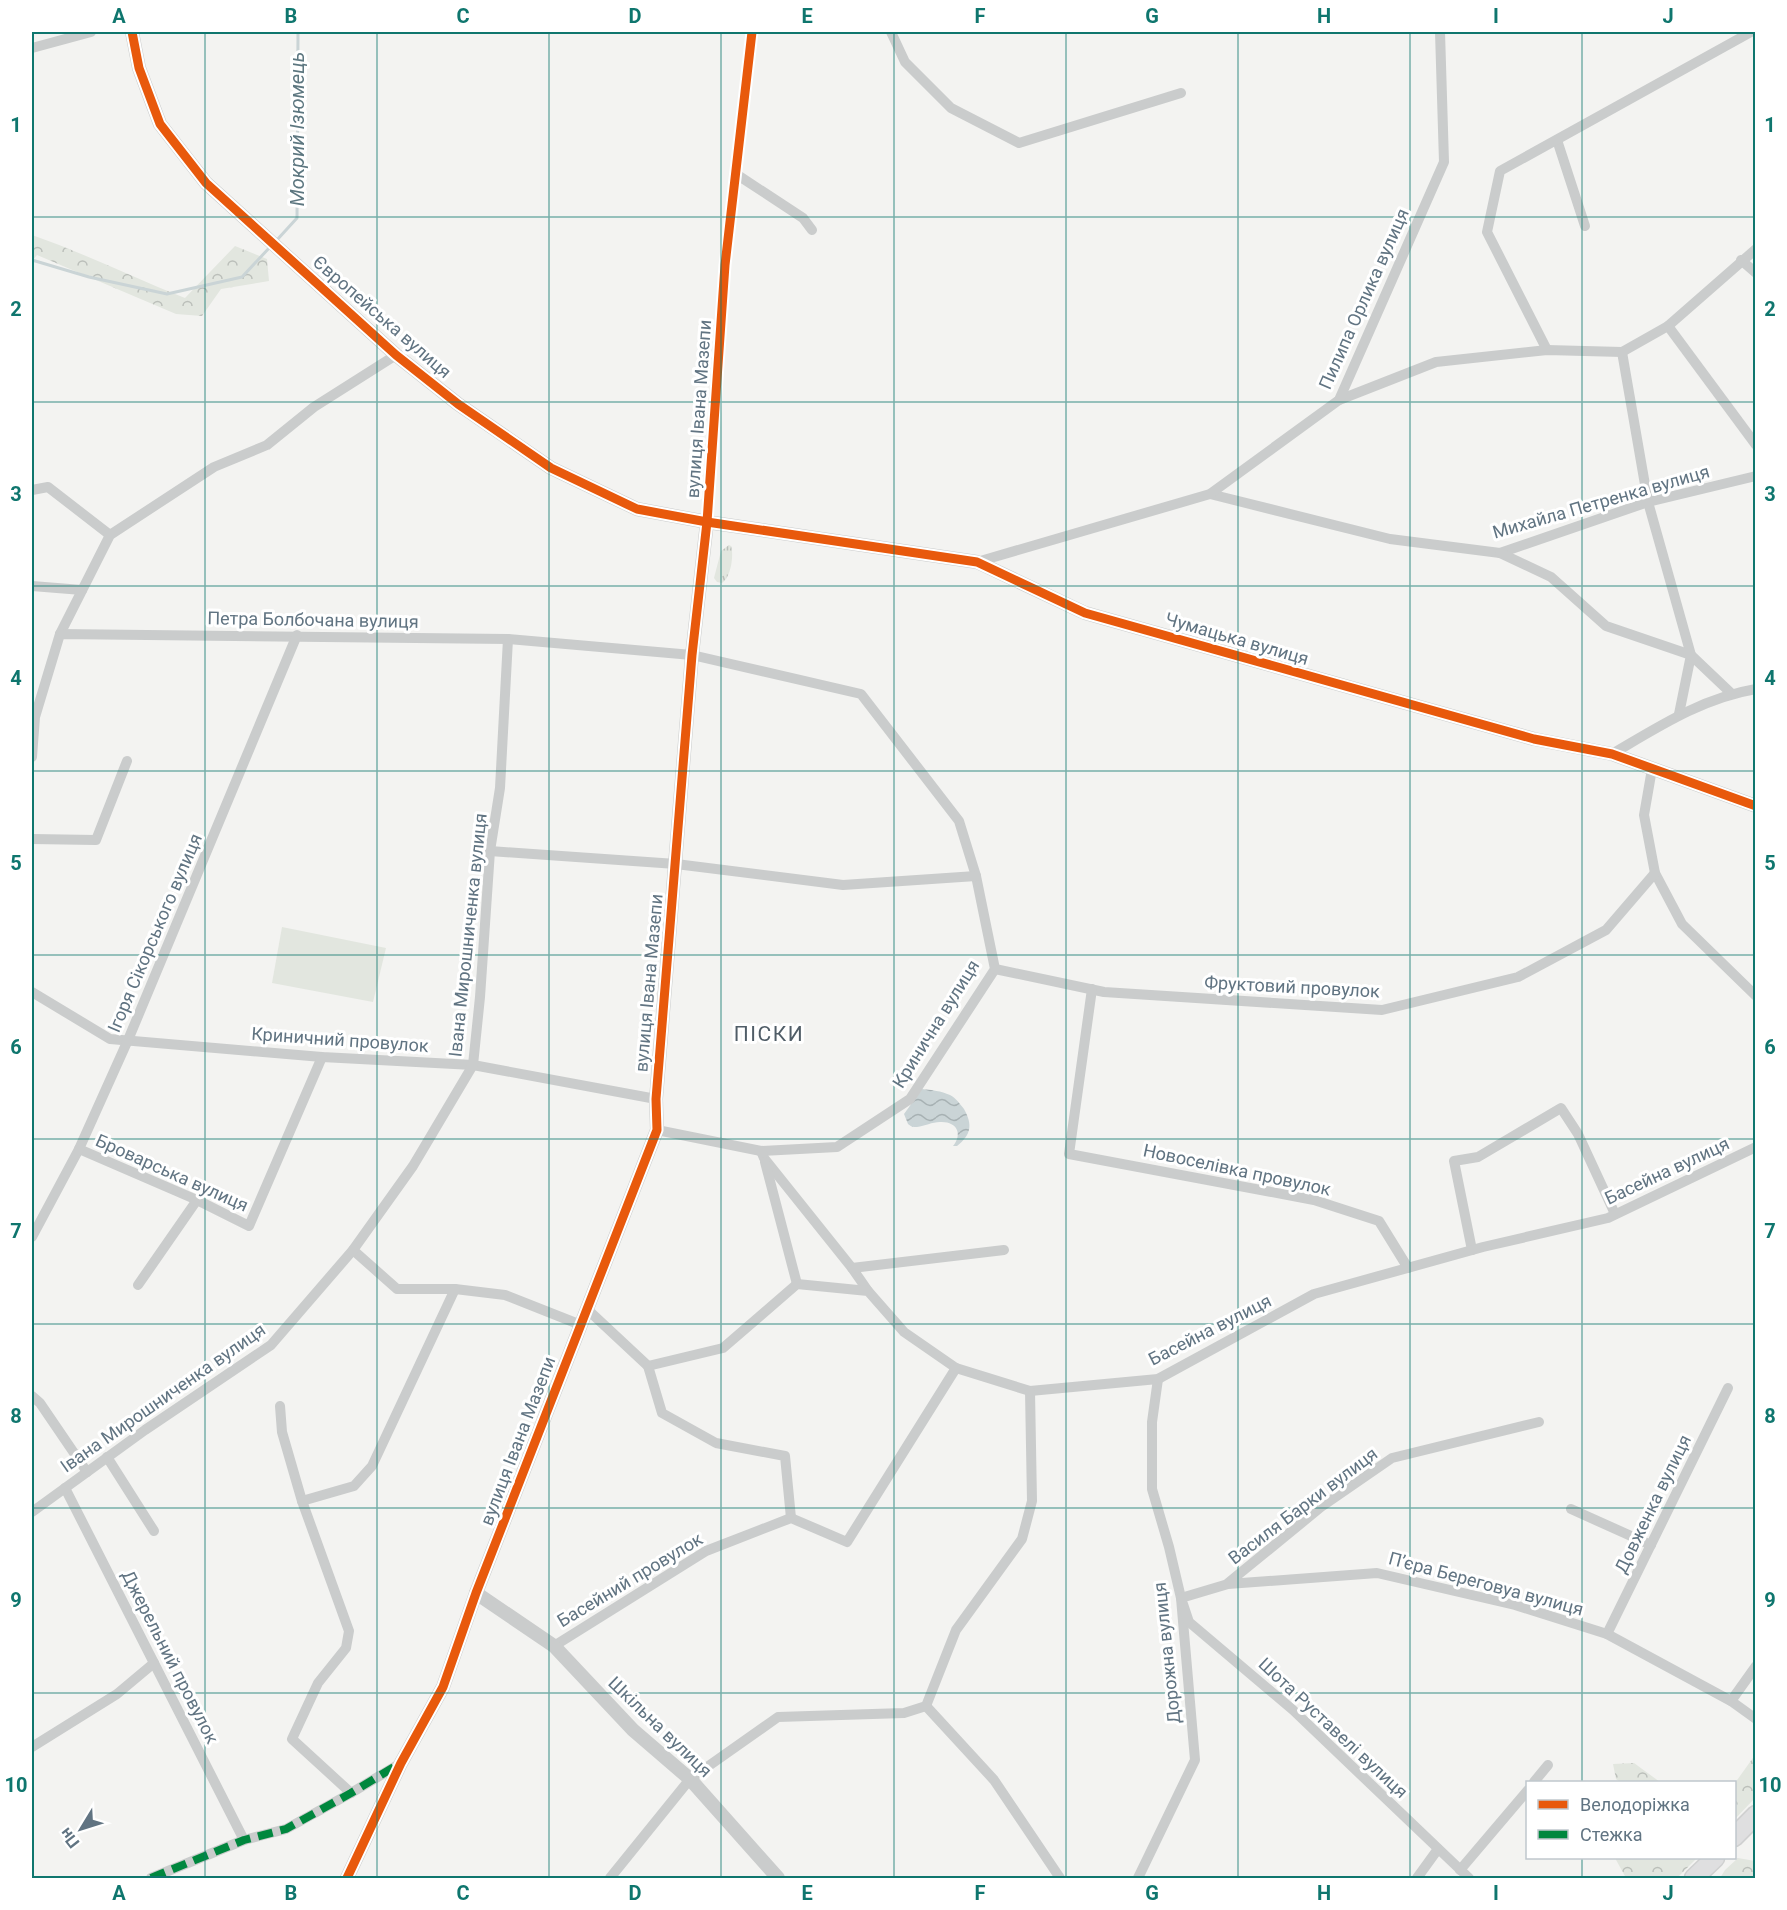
<svg xmlns="http://www.w3.org/2000/svg" width="1787" height="1910" font-family="Roboto,sans-serif">
<defs>
<pattern id="grass-tufts" width="24" height="20" patternUnits="userSpaceOnUse" patternTransform="scale(1.5)"><rect width="24" height="20" fill="#e2e6df"/><path d="M3 7l-1-3M5 7V3M7 7l1-3M15 17l-1-3M17 17v-4M19 17l1-3" fill="none" stroke="#bbbfba"/></pattern>
<pattern id="forest-crowns" width="20" height="18" patternUnits="userSpaceOnUse" patternTransform="scale(1.5)"><rect width="20" height="18" fill="#e2e6df"/><path d="M2 6a3 3 0 1 1 6 0M12 15a3 3 0 1 1 6 0" fill="none" stroke="#bbbfba"/></pattern>
<pattern id="water-waves" width="16" height="10" patternUnits="userSpaceOnUse" patternTransform="scale(1.5)"><rect width="16" height="10" fill="#cad4d6"/><path d="M0 5q4-4 8 0t8 0" fill="none" stroke="#a7b1b3"/></pattern>
</defs>
<rect width="100%" height="100%" fill="#f3f3f1"/>
<!-- grass -->
<path fill="url(#grass-tufts)" d="M729,545L731,546C734,555 731,577 722,583L717,582L714,578L721,551Z"/>
<!-- forest -->
<g fill="url(#forest-crowns)">
<path d="M32,235C84,253 134,278 185,298L235,246L267,259L269,281L221,289L202,316L176,314L37,255L32,261Z"/>
<polygon points="1755,1755 1755,1798 1735,1819 1735,1783"/>
<polygon points="1634,1763 1660,1782 1620,1782 1616,1779 1613,1764"/>
<polygon points="1612,1858 1697,1858 1677,1878 1626,1878 1615,1858"/>
<polygon points="1738,1858 1755,1861 1755,1878 1720,1878 1725,1870"/>
</g>
<!-- park -->
<polygon fill="#e2e6df" points="282,927 386,948 373,1002 272,983"/>
<!-- water -->
<path fill="url(#water-waves)" d="M922,1089C932,1090 941,1091 950,1095C956,1098 960,1104 964,1109C973,1125 971,1135 957,1146H953C963,1134 957,1121 940,1122C932,1122 925,1126 917,1127C912,1127 912,1127 908,1124L904,1114Z"/>
<g fill="none" stroke-linecap="round" stroke-linejoin="round">
<!-- stream -->
<g stroke="#cad4d6" stroke-width="3">
<polyline points="276,241 297,218 298,32"/>
<polyline points="32,260 89,277 167,294 242,277 271,246"/>
</g>
<!-- trunk casing -->
<g stroke="#cfd0d0" stroke-width="21">
<g id="trunk">
<polyline points="1734,1837 1756,1815"/>
<polyline points="1694,1878 1715,1858"/>
</g>
</g>
<!-- minor -->
<g stroke="#cacccc" stroke-width="10">
<polyline points="891,32 905,62 951,108 1019,143 1181,93"/>
<polyline points="32,48 91,32"/>
<polyline points="1557,140 1585,226"/>
<polyline points="736,174 803,218 812,230"/>
<polyline points="1741,260 1756,273"/>
<polyline points="1668,326 1756,445"/>
<polyline points="1547,350 1487,232 1500,171 1751,32"/>
<polyline points="1622,352 1648,502 1691,655 1679,714"/>
<polyline points="1339,400 1436,362 1547,350 1622,352 1668,326 1756,249"/>
<polyline points="32,490 48,487 110,535"/>
<polyline points="1210,494 1390,539 1500,553 1648,502 1756,476"/>
<polyline points="707,522 725,265 752,32"/>
<polyline points="1500,553 1551,577 1606,626 1691,655 1731,693"/>
<polyline points="977,562 1210,494 1339,400 1444,162 1440,32"/>
<polyline points="32,586 82,590"/>
<polyline points="60,634 110,535 214,467 267,445 314,407 396,355"/>
<path d="M1612,754C1658,727 1702,698 1756,689"/>
<polyline points="32,757 35,717 60,634 508,639 692,655 861,694 959,821 976,876 995,969 910,1099 837,1147 761,1151 657,1130"/>
<polyline points="1652,769 1644,815 1655,873 1682,924 1756,996"/>
<polyline points="32,839 96,840 127,761"/>
<polyline points="490,851 676,864 843,885 976,876"/>
<polyline points="995,969 1104,992 1382,1010 1518,977 1606,930 1655,873"/>
<polyline points="1092,989 1069,1154 1314,1200 1379,1221 1408,1268"/>
<polyline points="32,992 110,1039 322,1057 473,1065 656,1099"/>
<polyline points="79,1149 197,1200 249,1226 322,1057"/>
<polyline points="761,1151 764,1158 852,1268 868,1291"/>
<polyline points="765,1162 797,1284"/>
<polyline points="32,1237 79,1149 128,1040 297,635"/>
<polyline points="353,1250 397,1289 455,1289 505,1295 581,1325"/>
<polyline points="1472,1250 1454,1161 1478,1157 1561,1108 1578,1134 1615,1214"/>
<polyline points="852,1268 1004,1250"/>
<polyline points="138,1285 197,1200"/>
<polyline points="588,1310 648,1366 723,1348 797,1284 868,1291 904,1332 956,1368 1030,1391 1158,1379 1314,1294 1483,1247 1608,1218 1756,1147"/>
<polyline points="648,1366 662,1413 716,1443 785,1456 791,1518"/>
<polyline points="32,1396 40,1403 87,1472"/>
<polyline points="280,1406 282,1432 302,1501 349,1631 346,1648 318,1683 292,1739 351,1793"/>
<polyline points="107,1457 154,1531"/>
<polyline points="65,1488 244,1840"/>
<polyline points="302,1501 354,1486 372,1466 455,1289"/>
<polyline points="1571,1509 1651,1545"/>
<polyline points="32,1512 145,1430 271,1345 353,1250 413,1166 473,1065 480,997 490,851 500,788 508,639"/>
<polyline points="1228,1583 1321,1507 1392,1458 1539,1422"/>
<polyline points="1607,1634 1728,1388"/>
<polyline points="554,1646 706,1551 791,1518 847,1542 956,1368"/>
<polyline points="1731,1701 1756,1666"/>
<polyline points="926,1706 994,1780 1060,1878"/>
<polyline points="32,1747 117,1694 154,1663"/>
<polyline points="1534,1782 1548,1765"/>
<polyline points="1460,1870 1528,1790"/>
<polyline points="151,1878 244,1840 286,1829 351,1793 401,1763"/>
<polyline points="610,1878 690,1779 778,1717 904,1713 926,1706 956,1630 1022,1539 1032,1501 1030,1391"/>
<polyline points="1138,1878 1195,1760 1181,1598 1169,1547 1152,1489 1152,1422 1158,1379"/>
<polyline points="1417,1878 1438,1849"/>
<polyline points="1469,1878 1293,1710 1189,1622 1181,1598 1228,1584 1377,1573 1515,1605 1607,1634 1731,1701 1756,1719"/>
</g>
<!-- tertiary -->
<g stroke="#cacccc" stroke-width="14">
<polyline points="132,32 139,68 160,124 206,183 396,355 458,404 551,468 637,509 707,522 977,562 1085,613 1534,739 1612,754 1756,806"/>
<polyline points="476,1593 554,1646 633,1730 690,1779 778,1878"/>
<polyline points="347,1878 401,1763 443,1687 476,1593 657,1130 656,1099 692,655 707,522"/>
</g>
<!-- trunk -->
<use href="#trunk" stroke="#dfdfe0" stroke-width="18"/>
<!-- quiet -->
<polyline stroke="#00873e" stroke-width="8" stroke-dasharray="15 8" stroke-linecap="butt" points="151,1878 244,1840 286,1829 351,1793 399,1764"/>
<!-- cycleway casing -->
<g stroke="#fff" stroke-width="13">
<g id="cycleway">
<polyline points="132,32 139,68 160,124 206,183 396,355 458,404 551,468 637,509 707,522 977,562 1085,613 1534,739 1612,754 1756,806"/>
<polyline points="347,1878 401,1763 443,1687 476,1593 657,1130 656,1099 692,655 707,522 725,265 752,32"/>
</g>
</g>
<!-- cycleway -->
<use href="#cycleway" stroke="#e8590c" stroke-width="9"/>
</g>
<!-- grid -->
<path fill="none" stroke="#0f766e" stroke-width="1.5" stroke-opacity="0.55" d="M205,32V1878M377,32V1878M549,32V1878M721,32V1878M894,32V1878M1066,32V1878M1238,32V1878M1410,32V1878M1582,32V1782M32,217H1756M32,402H1756M32,586H1756M32,771H1756M32,955H1756M32,1139H1756M32,1324H1756M32,1508H1756M32,1693H1756M1582,1858V1878"/>
<g text-anchor="middle" stroke-width="6" stroke-linejoin="round" paint-order="stroke">
<!-- street labels -->
<g font-size="18" fill="#617482" stroke="#fff">
<text transform="translate(1364 299) rotate(-66)" y="6">Пилипа Орлика вулиця</text>
<text transform="translate(382 317) rotate(41)" y="6">Європейська вулиця</text>
<text transform="translate(699 409) rotate(-86)" y="6">вулиця Івана Мазепи</text>
<text transform="translate(1601 502) rotate(-16)" y="6">Михайла Петренка вулиця</text>
<text transform="translate(313 620) rotate(1)" y="6">Петра Болбочана вулиця</text>
<text transform="translate(1237 639) rotate(16)" y="6">Чумацька вулиця</text>
<text transform="translate(155 933) rotate(-67)" y="6">Ігоря Сікорського вулиця</text>
<text transform="translate(468 935) rotate(-84)" y="6">Івана Мирошниченка вулиця</text>
<text transform="translate(649 983) rotate(-85)" y="6">вулиця Івана Мазепи</text>
<text transform="translate(1292 987) rotate(3)" y="6">Фруктовий провулок</text>
<text transform="translate(936 1024) rotate(-58)" y="6">Кринична вулиця</text>
<text transform="translate(340 1040) rotate(4)" y="6">Криничний провулок</text>
<text transform="translate(1237 1170) rotate(12)" y="6">Новоселівка провулок</text>
<text transform="translate(1667 1171) rotate(-25)" y="6">Басейна вулиця</text>
<text transform="translate(172 1173) rotate(24)" y="6">Броварська вулиця</text>
<text transform="translate(1210 1330) rotate(-27)" y="6">Басейна вулиця</text>
<text transform="translate(163 1398) rotate(-35)" y="6">Івана Мирошниченка вулиця</text>
<text transform="translate(518 1441) rotate(-69)" y="6">вулиця Івана Мазепи</text>
<text transform="translate(1653 1504) rotate(-64)" y="6">Довженка вулиця</text>
<text transform="translate(1303 1506) rotate(-37)" y="6">Василя Барки вулиця</text>
<text transform="translate(630 1580) rotate(-31)" y="6">Басейний провулок</text>
<text transform="translate(1486 1584) rotate(15)" y="6">П’єра Береговуа вулиця</text>
<text transform="translate(1167 1653) rotate(-96)" y="6">Дорожна вулиця</text>
<text transform="translate(170 1657) rotate(63)" y="6">Джерельний провулок</text>
<text transform="translate(660 1727) rotate(44)" y="6">Шкільна вулиця</text>
<text transform="translate(1333 1728) rotate(43)" y="6">Шота Руставелі вулиця</text>
</g>
<!-- water labels -->
<g font-size="20" font-style="italic" fill="#5d7780" stroke="#fff">
<text transform="translate(297 129) rotate(-90)" y="7">Мокрий Ізюмець</text>
</g>
<!-- quarter labels -->
<g font-size="21" letter-spacing="1.5" fill="#505d67" stroke="#fff">
<text x="769" y="1041">ПІСКИ</text>
</g>
</g>
<!-- border -->
<rect width="1787" height="1910" fill="none" stroke="#ffffff" stroke-width="66"/>
<!-- legend -->
<rect x="1526" y="1781" width="210" height="78" fill="#ffffff" stroke="#c0c7cd" stroke-width="1.5"/>
<rect x="1538" y="1800" width="30" height="9" fill="#e8590c" stroke="#c0c7cd" stroke-width="1.5"/>
<text x="1580" y="1811" font-size="18" fill="#617482">Велодоріжка</text>
<rect x="1538" y="1830" width="30" height="9" fill="#00873e" stroke="#c0c7cd" stroke-width="1.5"/>
<text x="1580" y="1841" font-size="18" fill="#617482">Стежка</text>
<!-- north arrow -->
<g transform="translate(81 1829) rotate(232)" stroke="#ffffff" stroke-width="4.5" paint-order="stroke">
<path d="M0-4.5L10 22L0 15L-10 22Z" fill="#617482"/>
<text y="-9" font-size="16" font-weight="bold" text-anchor="middle" fill="#617482">Пн</text>
</g>
<rect x="33" y="33" width="1721" height="1844" fill="none" stroke="#0f766e" stroke-width="2"/>
<g font-size="20" text-anchor="middle" font-weight="bold" fill="#0f766e">
<text x="119" y="23">A</text>
<text x="291" y="23">B</text>
<text x="463" y="23">C</text>
<text x="635" y="23">D</text>
<text x="807" y="23">E</text>
<text x="980" y="23">F</text>
<text x="1152" y="23">G</text>
<text x="1324" y="23">H</text>
<text x="1496" y="23">I</text>
<text x="1668" y="23">J</text>
<text x="16" y="132">1</text>
<text x="1770" y="132">1</text>
<text x="16" y="316">2</text>
<text x="1770" y="316">2</text>
<text x="16" y="501">3</text>
<text x="1770" y="501">3</text>
<text x="16" y="685">4</text>
<text x="1770" y="685">4</text>
<text x="16" y="870">5</text>
<text x="1770" y="870">5</text>
<text x="16" y="1054">6</text>
<text x="1770" y="1054">6</text>
<text x="16" y="1238">7</text>
<text x="1770" y="1238">7</text>
<text x="16" y="1423">8</text>
<text x="1770" y="1423">8</text>
<text x="16" y="1607">9</text>
<text x="1770" y="1607">9</text>
<text x="16" y="1792">10</text>
<text x="1770" y="1792">10</text>
<text x="119" y="1900">A</text>
<text x="291" y="1900">B</text>
<text x="463" y="1900">C</text>
<text x="635" y="1900">D</text>
<text x="807" y="1900">E</text>
<text x="980" y="1900">F</text>
<text x="1152" y="1900">G</text>
<text x="1324" y="1900">H</text>
<text x="1496" y="1900">I</text>
<text x="1668" y="1900">J</text>
</g>
</svg>
